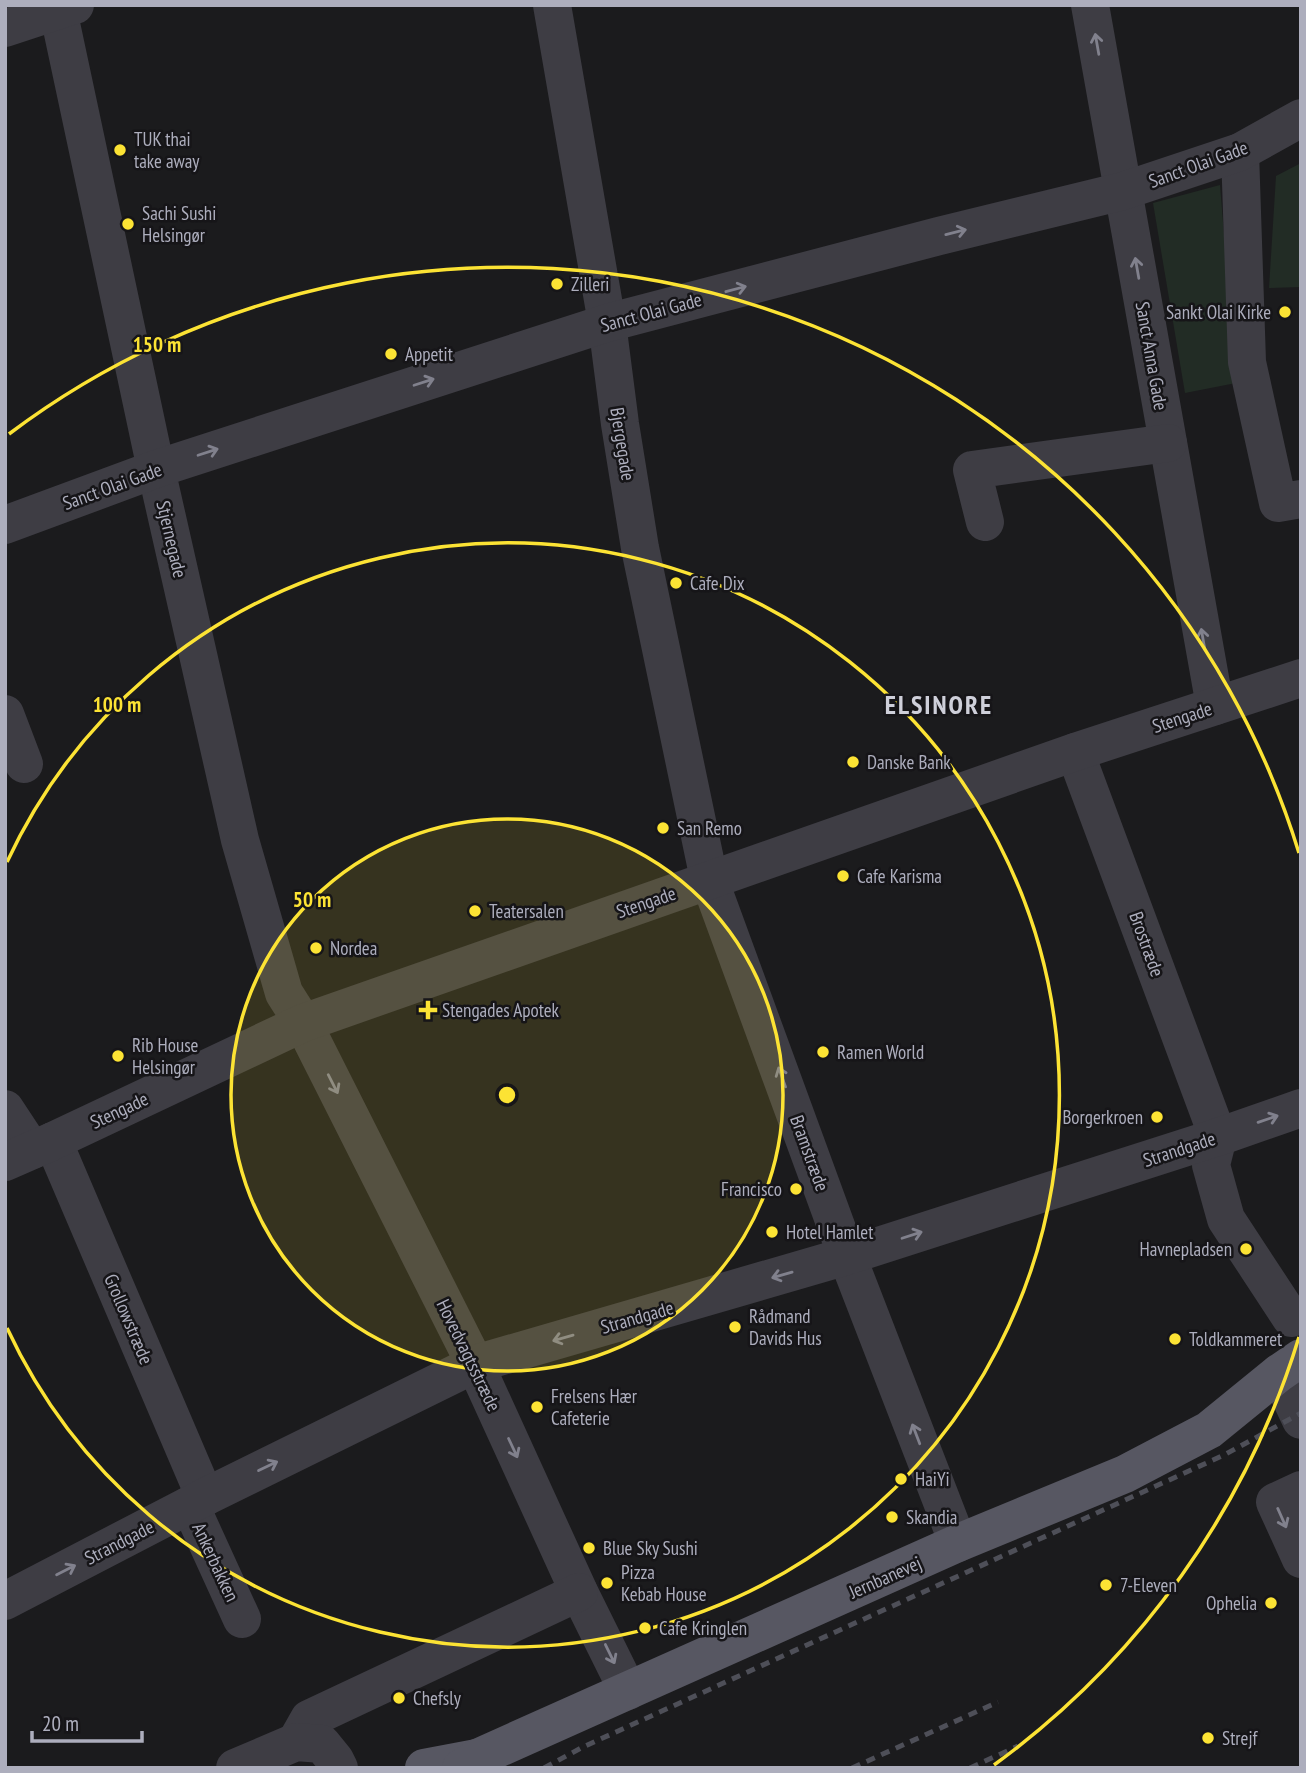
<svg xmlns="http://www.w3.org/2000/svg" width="1306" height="1773" font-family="'PT Sans Narrow',sans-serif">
<rect width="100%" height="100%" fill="#1b1b1d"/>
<!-- green -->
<g fill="#222c25">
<polygon points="1301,163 1301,287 1269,288 1276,176"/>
<polygon points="1220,185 1236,383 1185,393 1153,203"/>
</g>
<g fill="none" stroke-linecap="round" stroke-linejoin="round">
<!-- minor -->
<g stroke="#3e3d44" stroke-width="38">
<polyline points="57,5 156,469 240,840 284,993 303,1023 475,1364 579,1592 628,1691"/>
<polyline points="552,5 607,323 620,424 640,548 709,879 847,1256 958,1543"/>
<polyline points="1090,5 1215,706"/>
<polyline points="5,28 75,5"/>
<polyline points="1240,152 1247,362 1278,503 1301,499"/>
<polyline points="985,522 972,470 1168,443"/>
<polyline points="5,525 156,469 607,323 939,236 1123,191 1240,152 1301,118"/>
<polyline points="5,714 24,764"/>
<polyline points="1075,752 1218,1137 1211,1165 1226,1219 1291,1318"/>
<polyline points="5,1109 32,1150"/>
<polyline points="53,1141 205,1497"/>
<polyline points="5,1162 53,1141 303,1023 1075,752 1301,678"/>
<polyline points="1279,1373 1301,1420"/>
<polyline points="1301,1490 1275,1502 1301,1559"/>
<polyline points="190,1505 242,1619"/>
<polyline points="5,1601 205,1497 475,1364 847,1256 1218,1137 1301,1108"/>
<polyline points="296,1742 309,1719 579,1592"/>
<polyline points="235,1768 296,1742 322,1744 335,1760 339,1768"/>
</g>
<!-- major -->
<g stroke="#575762" stroke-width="38">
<polyline points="424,1768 477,1758"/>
<polyline points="461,1768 477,1758 958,1543 1125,1474 1209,1430 1279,1373 1301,1358"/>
</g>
<!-- rail -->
<g stroke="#4e4f58" stroke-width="5" stroke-dasharray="9 7" stroke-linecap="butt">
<polyline points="544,1768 583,1747 1224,1455 1301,1413"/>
<polyline points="852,1768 998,1702"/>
<polyline points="970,1768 1018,1746"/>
</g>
</g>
<!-- one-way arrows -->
<defs><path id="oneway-shaft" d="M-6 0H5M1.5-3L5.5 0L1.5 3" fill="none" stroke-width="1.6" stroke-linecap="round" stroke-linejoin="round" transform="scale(1.75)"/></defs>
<g stroke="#81818d">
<use href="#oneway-shaft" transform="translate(1097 44) rotate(-100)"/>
<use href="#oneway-shaft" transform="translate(956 232) rotate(-14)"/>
<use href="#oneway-shaft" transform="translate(1137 268) rotate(-100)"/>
<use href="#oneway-shaft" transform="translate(736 289) rotate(-15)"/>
<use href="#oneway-shaft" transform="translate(424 382) rotate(-18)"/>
<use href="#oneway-shaft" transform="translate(208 452) rotate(-18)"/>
<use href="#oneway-shaft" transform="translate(1203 639) rotate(-100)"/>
<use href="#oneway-shaft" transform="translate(782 1077) rotate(-110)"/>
<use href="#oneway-shaft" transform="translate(333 1084) rotate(63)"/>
<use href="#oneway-shaft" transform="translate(1268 1119) rotate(-19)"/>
<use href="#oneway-shaft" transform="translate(912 1235) rotate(-18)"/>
<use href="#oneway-shaft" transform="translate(782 1275) rotate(164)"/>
<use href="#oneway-shaft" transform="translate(563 1338) rotate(164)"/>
<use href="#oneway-shaft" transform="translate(916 1434) rotate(-111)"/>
<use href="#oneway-shaft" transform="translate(513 1448) rotate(65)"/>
<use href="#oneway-shaft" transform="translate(268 1466) rotate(-26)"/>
<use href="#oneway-shaft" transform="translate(1282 1518) rotate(66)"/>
<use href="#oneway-shaft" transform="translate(66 1570) rotate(-27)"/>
<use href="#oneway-shaft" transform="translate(610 1654) rotate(64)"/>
</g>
<!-- distance rings -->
<circle cx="507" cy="1095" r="276" fill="#fce334" fill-opacity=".12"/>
<g fill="none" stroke="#fce334" stroke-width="3.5">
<circle cx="507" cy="1095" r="276"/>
<path d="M7 862A552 552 0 1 1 7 1328"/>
<path d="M1299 1337A828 828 0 0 1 994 1765M9 434A828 828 0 0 1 1299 853"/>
</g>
<!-- markers -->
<g fill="#fce334" stroke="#161518" stroke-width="2.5">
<circle cx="120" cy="150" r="7"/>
<circle cx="128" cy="224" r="7"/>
<circle cx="557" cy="284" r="7"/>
<circle cx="1285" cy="312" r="7"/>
<circle cx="391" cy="354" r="7"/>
<circle cx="676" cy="583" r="7"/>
<circle cx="853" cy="762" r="7"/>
<circle cx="663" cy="828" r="7"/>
<circle cx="843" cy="876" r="7"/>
<circle cx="475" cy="911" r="7"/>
<circle cx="316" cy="948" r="7"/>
<path d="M424.5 999.5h7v7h7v7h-7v7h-7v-7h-7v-7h7z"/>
<circle cx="823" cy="1052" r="7"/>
<circle cx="118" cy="1056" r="7"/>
<circle cx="1157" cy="1117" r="7"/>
<circle cx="796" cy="1189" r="7"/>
<circle cx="772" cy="1232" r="7"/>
<circle cx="1246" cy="1249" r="7"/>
<circle cx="735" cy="1327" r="7"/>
<circle cx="1175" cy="1339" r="7"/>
<circle cx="537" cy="1407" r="7"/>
<circle cx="901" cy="1479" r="7"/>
<circle cx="892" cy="1517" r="7"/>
<circle cx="589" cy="1548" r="7"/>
<circle cx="607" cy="1583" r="7"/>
<circle cx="1106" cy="1585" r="7"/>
<circle cx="1271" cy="1603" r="7"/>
<circle cx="645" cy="1628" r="7"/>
<circle cx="399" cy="1698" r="7"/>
<circle cx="1208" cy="1738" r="7"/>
</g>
<g text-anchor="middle" stroke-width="5" stroke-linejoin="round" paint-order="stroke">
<!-- poi labels -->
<g font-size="19" fill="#adaebd" stroke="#161518" text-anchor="start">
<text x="134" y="146">TUK thai<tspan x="134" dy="22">take away</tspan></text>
<text x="142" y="220">Sachi Sushi<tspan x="142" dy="22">Helsingør</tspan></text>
<text x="571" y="291">Zilleri</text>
<text x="1271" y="319" text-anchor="end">Sankt Olai Kirke</text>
<text x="405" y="361">Appetit</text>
<text x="690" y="590">Cafe Dix</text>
<text x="867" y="769">Danske Bank</text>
<text x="677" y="835">San Remo</text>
<text x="857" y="883">Cafe Karisma</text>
<text x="489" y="918">Teatersalen</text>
<text x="330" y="955">Nordea</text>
<text x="442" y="1017">Stengades Apotek</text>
<text x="132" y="1052">Rib House<tspan x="132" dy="22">Helsingør</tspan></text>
<text x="837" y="1059">Ramen World</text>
<text x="1143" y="1124" text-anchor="end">Borgerkroen</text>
<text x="782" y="1196" text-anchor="end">Francisco</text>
<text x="786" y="1239">Hotel Hamlet</text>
<text x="1232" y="1256" text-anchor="end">Havnepladsen</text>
<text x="749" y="1323">Rådmand<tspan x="749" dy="22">Davids Hus</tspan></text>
<text x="1189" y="1346">Toldkammeret</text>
<text x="551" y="1403">Frelsens Hær<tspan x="551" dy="22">Cafeterie</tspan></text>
<text x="915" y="1486">HaiYi</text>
<text x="906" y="1524">Skandia</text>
<text x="603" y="1555">Blue Sky Sushi</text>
<text x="621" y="1579">Pizza<tspan x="621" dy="22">Kebab House</tspan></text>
<text x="1120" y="1592">7-Eleven</text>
<text x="1257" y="1610" text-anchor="end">Ophelia</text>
<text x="659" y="1635">Cafe Kringlen</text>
<text x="413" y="1705">Chefsly</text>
<text x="1222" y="1745">Strejf</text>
</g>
<!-- street labels -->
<g font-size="19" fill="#adaebd" stroke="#161518">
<text transform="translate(1198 164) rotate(-20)" y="7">Sanct Olai Gade</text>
<text transform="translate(651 312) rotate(-15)" y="7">Sanct Olai Gade</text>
<text transform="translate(1152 356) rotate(80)" y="7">Sanct Anna Gade</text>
<text transform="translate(623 444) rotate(81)" y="7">Bjergegade</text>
<text transform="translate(112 486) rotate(-20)" y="7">Sanct Olai Gade</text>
<text transform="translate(172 539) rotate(77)" y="7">Stjernegade</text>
<text transform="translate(1182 717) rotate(-18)" y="7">Stengade</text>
<text transform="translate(646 902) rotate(-19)" y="7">Stengade</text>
<text transform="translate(1147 944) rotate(70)" y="7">Brostræde</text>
<text transform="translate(119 1110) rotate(-25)" y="7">Stengade</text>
<text transform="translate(1179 1149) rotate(-18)" y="7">Strandgade</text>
<text transform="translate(810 1153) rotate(70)" y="7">Bramstræde</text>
<text transform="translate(637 1317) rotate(-16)" y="7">Strandgade</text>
<text transform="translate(129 1319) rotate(67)" y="7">Grollowstræde</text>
<text transform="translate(469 1355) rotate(64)" y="7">Hovedvagtsstræde</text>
<text transform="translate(119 1542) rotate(-27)" y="7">Strandgade</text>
<text transform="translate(216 1562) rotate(65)" y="7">Ankerbakken</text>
<text transform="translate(885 1577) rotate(-24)" y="7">Jernbanevej</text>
</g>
<!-- district labels -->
<g font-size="26" font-weight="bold" letter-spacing="2" fill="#cecfd9" stroke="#161518">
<text x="939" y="714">ELSINORE</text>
</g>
</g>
<circle cx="507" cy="1095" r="10" fill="#fce334" stroke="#161518" stroke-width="3.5"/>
<g font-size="21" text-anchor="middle" font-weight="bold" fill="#fce334" stroke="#161518" stroke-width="5" stroke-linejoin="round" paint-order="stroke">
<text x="157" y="352">150 m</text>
<text x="117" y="712">100 m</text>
<text x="312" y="907">50 m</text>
</g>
<!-- border -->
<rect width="1306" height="1773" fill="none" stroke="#adaebd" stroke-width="14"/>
<!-- scale -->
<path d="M32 1731v10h110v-10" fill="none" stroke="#adaebd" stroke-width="3.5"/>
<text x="42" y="1731" font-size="21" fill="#adaebd" stroke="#161518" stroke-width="5" paint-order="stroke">20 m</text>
</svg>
